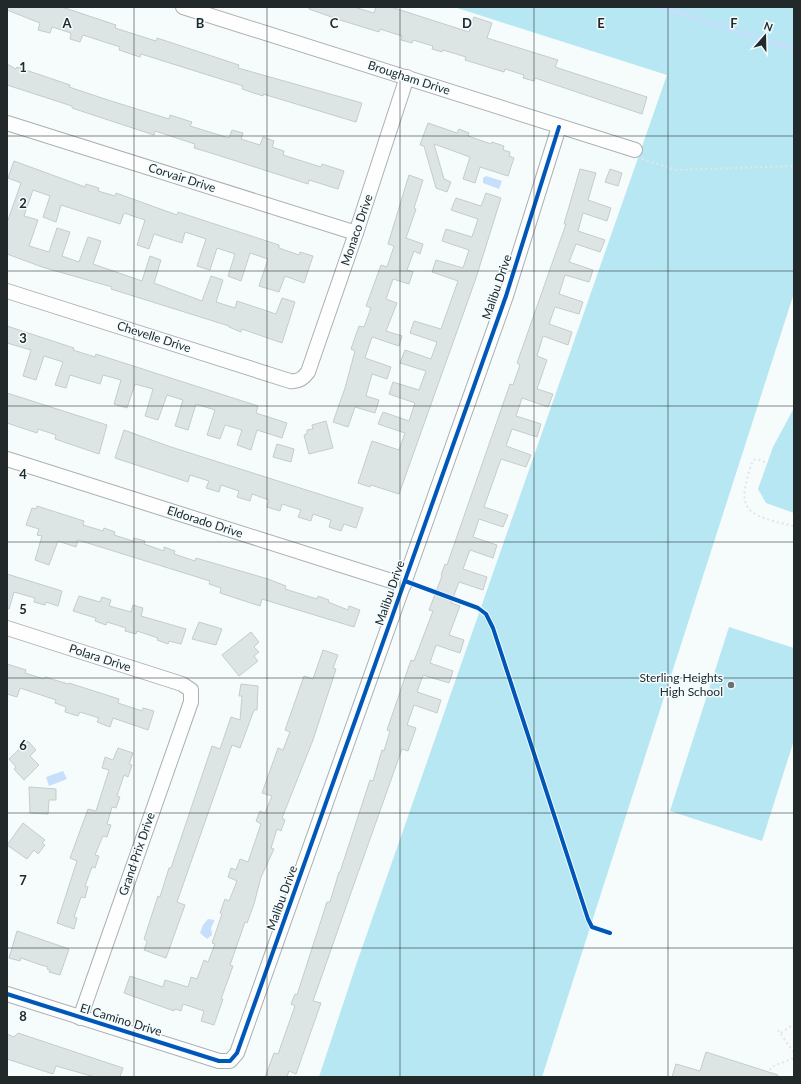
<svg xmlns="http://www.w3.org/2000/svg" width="801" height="1084" font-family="Lato,sans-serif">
<rect width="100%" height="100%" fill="#f6fbfb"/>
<!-- green -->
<g fill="#b6e7f3">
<polygon points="454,7 794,7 794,293 542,1077 319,1077 355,968 667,75"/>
<polygon points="794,408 794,513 766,503 758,489 773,447"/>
<polygon points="729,627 794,648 794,740 762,841 670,811"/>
</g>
<!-- water -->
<g fill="#c6dffc">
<polygon points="486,176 502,181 499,189 483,183 483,178"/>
<polygon points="63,771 67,779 49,786 46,777"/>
<polygon points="208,919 214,920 214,922 211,928 212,935 207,939 200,933 203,925"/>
</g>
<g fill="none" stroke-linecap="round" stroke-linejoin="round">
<!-- stream -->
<polyline stroke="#c6dffc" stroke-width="3.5" points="659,7 794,49"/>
</g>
<!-- building -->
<g fill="#dde4e4" stroke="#c5cccc">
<polygon points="7,7 62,7 116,25 115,28 156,41 157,38 239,65 238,68 362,103 356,122 263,94 263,96 242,89 243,86 141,54 140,57 119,50 120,47 83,35 80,42 70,39 71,33 52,27 50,33 38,30 40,23 7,10"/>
<polygon points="309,7 354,7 374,13 376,7 391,7 469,32 474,17 492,23 487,38 558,60 555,67 647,97 642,114 535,78 534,81 523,78 524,75 505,69 504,72 465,60 466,57 443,50 442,52 432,49 433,46 413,40 412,43 401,40 402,36 380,29 379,32 340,20 309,9"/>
<polygon points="7,64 16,69 17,67 70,85 69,87 108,100 169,119 170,115 192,122 190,126 229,138 232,130 243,133 241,139 260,145 263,137 274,141 272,147 284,151 283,155 321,167 322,164 344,171 338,189 309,180 308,184 211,153 194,148 195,144 155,131 154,135 93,115 72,108 72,106 7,85"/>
<polygon points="428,123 457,133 459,129 469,133 468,136 491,144 492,142 504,146 503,150 510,152 509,156 514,158 508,176 480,167 475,183 463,179 470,157 434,144 444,179 451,182 447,192 436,188 424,146 420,145"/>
<polygon points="14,161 85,187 86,184 99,188 98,191 115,196 116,193 177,215 178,212 279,245 279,248 299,255 300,252 313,256 304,283 285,276 279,292 259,286 268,259 250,253 241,281 228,276 235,254 217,248 210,270 197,266 206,239 185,232 182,243 154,234 149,249 137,245 145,220 124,213 120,224 61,205 56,222 43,217 50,196 33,190 24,216 38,220 29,246 49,252 57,228 70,232 62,256 79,262 88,237 101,241 93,264 142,281 150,256 161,260 154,283 202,301 211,276 223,280 216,302 235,308 237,301 276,314 282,298 295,302 282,343 242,329 241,332 229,327 229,326 111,289 112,287 42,267 7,254 7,223 21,183 8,178"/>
<polygon points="580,169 596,173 588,200 611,208 607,221 583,213 578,231 605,240 600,252 576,244 569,262 593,270 589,282 565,275 559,294 583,302 579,314 555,307 549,324 572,332 568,345 543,336 537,356 547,360 537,389 553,394 548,407 522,398 516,416 541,424 537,437 512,429 506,446 531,455 526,467 501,459 484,507 508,515 503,527 479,519 473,537 497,545 493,558 470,550 463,569 487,577 483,590 459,582 451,603 460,606 449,635 464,640 460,653 436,645 430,663 453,671 449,683 423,675 417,692 441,700 437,713 414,705 407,725 416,728 408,751 402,749 348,901 313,1001 321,1003 296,1074 289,1071 287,1077 265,1077 274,1053 278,1054 295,1006 291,1004 295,994 297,995 327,902 330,902 339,872 340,872 370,780 373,781 382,750 384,751 390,731 387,730 411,660 414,661 433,611 429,610 442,576 441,575 445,564 447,565 510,384 513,385 520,365 517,363 566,224 564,224"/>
<polygon points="610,169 622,173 618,186 605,182"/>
<polygon points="409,175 423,180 414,208 416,209 406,238 423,244 420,254 414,251 407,270 413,272 409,284 393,279 386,299 397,303 386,331 402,336 399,346 372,337 365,358 391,367 387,379 372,374 366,396 379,400 375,413 355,407 348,427 333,422 345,388 355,351 351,349 359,326 364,327 371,308 366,306 381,265 387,267 394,246 388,244"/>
<polygon points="486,193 501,198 476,278 399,494 371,485 370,487 358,483 372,441 399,450 405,433 378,424 383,412 409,421 415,403 389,394 393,382 419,390 426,371 400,363 405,350 431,359 437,342 410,333 414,321 441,329 458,281 432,272 436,260 463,268 469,250 442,241 446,229 472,237 478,219 451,210 456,198 481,206"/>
<polygon points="7,326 74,348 73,350 95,357 96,354 258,406 256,413 287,423 282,438 257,430 251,450 237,445 242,430 225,425 220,439 207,435 215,410 196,404 188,430 175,426 183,400 167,395 158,420 145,416 153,389 135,384 127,408 114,404 121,380 103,375 100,384 70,375 66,388 55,385 63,362 44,356 36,380 23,376 31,350 7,343"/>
<polygon points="7,393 107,425 99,454 55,439 56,435 38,429 37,433 7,423"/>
<polygon points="326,421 333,448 309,454 304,435 307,434 307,430 313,429 312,425"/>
<polygon points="124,430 168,446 363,508 356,528 344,524 341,531 329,527 331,520 313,514 311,521 298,517 301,510 282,504 280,511 267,507 269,500 252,494 250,501 237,497 239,491 221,485 219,492 206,488 209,481 190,475 188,482 115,458"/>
<polygon points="277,444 294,449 291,462 273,457"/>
<polygon points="37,506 84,521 83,525 103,531 104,528 115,532 114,535 133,541 134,538 145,541 144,544 164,551 164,547 175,551 174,554 195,561 196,558 268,579 286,586 285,589 317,599 318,596 329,600 328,602 348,610 349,606 360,610 354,627 262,599 260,606 220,593 221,588 209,584 210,581 78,540 76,547 58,541 49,565 35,560 42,536 37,535 39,529 26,525 32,508 36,509"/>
<polygon points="7,574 62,591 58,606 46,602 45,605 34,602 35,598 14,592 9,609 7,608"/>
<polygon points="79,596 100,602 102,597 111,600 109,606 131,612 133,605 143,608 141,616 186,629 181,644 169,641 168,644 157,640 158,638 137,631 136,634 125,631 126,628 107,622 106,625 95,621 96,618 73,611"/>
<polygon points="199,622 222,629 216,645 192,639"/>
<polygon points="251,632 259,642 254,647 259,652 254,656 258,661 239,676 222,655"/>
<polygon points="323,650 338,655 333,668 336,669 313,740 282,818 285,820 281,831 277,829 271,848 274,849 261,877 254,904 247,923 245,922 230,965 233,966 221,999 223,999 214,1025 201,1021 204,1011 183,1004 181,1011 175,1009 174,1011 124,993 130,976 163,987 165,980 188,987 191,977 197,979 204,960 208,962 215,944 212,943 222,914 220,913 225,899 229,901 237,881 228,877 231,868 236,870 240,859 248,862 261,824 256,821 260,811 265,813 272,796 262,793 278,748 283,750 290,732 285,730 304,676 313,679"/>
<polygon points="7,664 26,670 25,673 44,679 45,677 68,684 69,683 119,699 118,703 142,711 143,708 154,711 148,730 113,718 110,727 97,722 99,718 80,712 78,716 65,712 66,707 55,703 56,700 20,688 17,697 7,694"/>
<polygon points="241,684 258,686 257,710 254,710 240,748 232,745 221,776 177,902 185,905 166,958 144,950 147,942 144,939 158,896 160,897 169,868 171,868 212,746 220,749 231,717 240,720 242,696 239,696"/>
<polygon points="28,741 36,750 30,756 39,765 24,780 14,769 16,767 9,759"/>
<polygon points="118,748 133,753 129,764 132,765 128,777 124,775 117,796 120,797 116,808 112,807 107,824 111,825 107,837 103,836 95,855 99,856 95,868 92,867 85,886 88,887 85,898 81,897 74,917 77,918 74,929 57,923 77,861 70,858 88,809 96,811 109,770 102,768 105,757 113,760"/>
<polygon points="29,787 56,789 56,800 49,800 48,814 30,813"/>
<polygon points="23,823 45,840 42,843 45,845 38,854 34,850 27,859 7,845"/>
<polygon points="17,931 69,949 60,975 49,972 50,970 47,969 48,967 41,965 21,958 20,961 9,958"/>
<polygon points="18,1033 123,1068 120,1077 95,1077 56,1066 53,1074 7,1059 7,1034 14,1037"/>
<polygon points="706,1052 778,1075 778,1077 672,1077 676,1064 700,1071"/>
</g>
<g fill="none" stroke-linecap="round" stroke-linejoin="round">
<!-- minor casing -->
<g stroke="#abb1b2" stroke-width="16">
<g id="minor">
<polyline points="183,7 635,150"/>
<polyline points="7,123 356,233"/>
<path d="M7,291L290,381C298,382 303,379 308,372L356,233L407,77"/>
<polyline points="7,459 404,585"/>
<polyline points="7,628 182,684 191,690 191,702 80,1018"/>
<polyline points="7,994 219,1061 230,1061 237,1053 506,296 559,127"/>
</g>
</g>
<!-- path -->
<g stroke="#e3e5e6" stroke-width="2" stroke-dasharray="2 3" stroke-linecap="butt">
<polyline points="642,159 677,170 794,166"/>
<path d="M765,462L757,459L753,460C735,510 744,515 794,526"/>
<polyline points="778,1030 794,1053"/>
<polyline points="781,1033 794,1024"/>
<polyline points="770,1070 771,1067 794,1058"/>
</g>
<!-- minor -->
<use href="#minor" stroke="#fefefe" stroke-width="14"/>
<!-- cycleway casing -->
<g stroke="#f3fcfe" stroke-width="6">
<g id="cycleway">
<polyline points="405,581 478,608 486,614 493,628 588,919 592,927 610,933"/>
<polyline points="7,994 219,1061 230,1061 237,1053 506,296 559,127"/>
</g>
</g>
<!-- cycleway -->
<use href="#cycleway" stroke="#0057b8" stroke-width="4"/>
</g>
<!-- grid -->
<path fill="none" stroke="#21292b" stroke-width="1" stroke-opacity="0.55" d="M134,7V1077M267,7V1077M400,7V1077M534,7V1077M668,7V1077M7,136H794M7,271H794M7,406H794M7,542H794M7,678H794M7,813H794M7,948H794"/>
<!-- markers -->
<circle fill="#6c7274" stroke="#f3fcfe" stroke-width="1.5" cx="731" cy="685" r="4"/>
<g text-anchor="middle" stroke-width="3" stroke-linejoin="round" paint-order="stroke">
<!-- street labels -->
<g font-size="12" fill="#21292b" stroke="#f3fcfe">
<text transform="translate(409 78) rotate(18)" y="4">Brougham Drive</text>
<text transform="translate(182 178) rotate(18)" y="4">Corvair Drive</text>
<text transform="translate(357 230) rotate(-71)" y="4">Monaco Drive</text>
<text transform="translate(497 287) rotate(-71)" y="4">Malibu Drive</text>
<text transform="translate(154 337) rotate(18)" y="4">Chevelle Drive</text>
<text transform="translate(205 522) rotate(18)" y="4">Eldorado Drive</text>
<text transform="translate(390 593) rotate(-71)" y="4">Malibu Drive</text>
<text transform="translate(100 658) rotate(18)" y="4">Polara Drive</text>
<text transform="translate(137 854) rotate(-71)" y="4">Grand Prix Drive</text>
<text transform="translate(282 898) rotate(-70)" y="4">Malibu Drive</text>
<text transform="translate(121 1020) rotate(17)" y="4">El Camino Drive</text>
</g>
<!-- poi labels -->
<g font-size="12" fill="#21292b" stroke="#f3fcfe" text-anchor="end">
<text x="723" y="682">Sterling Heights<tspan x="723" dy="14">High School</tspan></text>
</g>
</g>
<g font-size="13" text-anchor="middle" font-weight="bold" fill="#21292b" stroke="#f3fcfe" stroke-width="3" stroke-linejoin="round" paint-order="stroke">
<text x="67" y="28">A</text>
<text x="200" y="28">B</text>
<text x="334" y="28">C</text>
<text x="467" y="28">D</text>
<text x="601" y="28">E</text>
<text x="734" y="28">F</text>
<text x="23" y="72">1</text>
<text x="23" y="208">2</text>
<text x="23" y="343">3</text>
<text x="23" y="479">4</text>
<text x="23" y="614">5</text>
<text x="23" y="750">6</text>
<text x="23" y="885">7</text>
<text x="23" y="1021">8</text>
</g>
<!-- border -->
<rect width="801" height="1084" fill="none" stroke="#21292b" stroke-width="16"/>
<!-- north arrow -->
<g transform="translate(765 36) rotate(20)" stroke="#f3fcfe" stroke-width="3" paint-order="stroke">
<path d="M0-3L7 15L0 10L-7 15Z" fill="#21292b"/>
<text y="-6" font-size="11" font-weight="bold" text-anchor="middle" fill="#21292b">N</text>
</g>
</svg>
